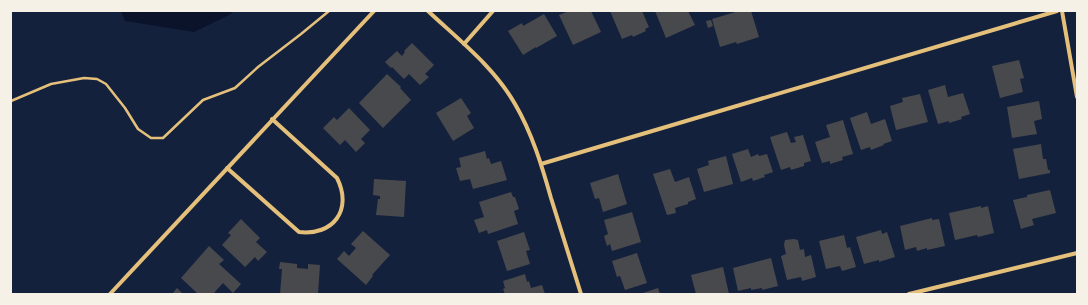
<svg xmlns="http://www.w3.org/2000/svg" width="1088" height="305" font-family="Commissioner,sans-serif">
<rect width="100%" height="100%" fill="#14213d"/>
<!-- water -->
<polygon fill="#0b132b" points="121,11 235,11 229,15 194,32 125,21"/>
<!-- building -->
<g fill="#48494c">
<polygon points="569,11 591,11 601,32 573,45 559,15"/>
<polygon points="610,11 642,11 649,27 645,29 646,31 633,37 632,35 622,39"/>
<polygon points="655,11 688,11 695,25 666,38"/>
<polygon points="739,11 751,11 759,37 737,44 736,42 720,47 712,19"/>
<polygon points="544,14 557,36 536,48 536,47 523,55 508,31 522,23 523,26"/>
<polygon points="711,20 713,26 708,28 706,21"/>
<polygon points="412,43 434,65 425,74 429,77 420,85 409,74 404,79 392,67 391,68 385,62 397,51 402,56 405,52 404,51"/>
<polygon points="1019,60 1024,78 1020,79 1023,92 1000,98 992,66"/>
<polygon points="387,74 401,87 400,88 411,100 383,128 359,103"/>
<polygon points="945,85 948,97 963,93 970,114 961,117 962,119 949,123 949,121 938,124 928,90"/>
<polygon points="920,94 928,122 896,130 890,106 903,102 902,98"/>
<polygon points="461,98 471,113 467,116 474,128 453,141 436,113"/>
<polygon points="1039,101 1042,119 1034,121 1037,134 1012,138 1007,107"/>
<polygon points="349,108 370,130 361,139 365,143 356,152 345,140 340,145 323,128 334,117 337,120"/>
<polygon points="867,112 871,124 885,119 892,141 883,144 884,145 871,150 870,147 861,150 850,118"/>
<polygon points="843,120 853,154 842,157 843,160 830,164 830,161 822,163 815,142 830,137 826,125"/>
<polygon points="787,132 791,143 796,142 794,137 803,135 811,161 804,163 804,166 791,170 790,167 781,170 770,137"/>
<polygon points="1041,144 1043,159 1046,159 1048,170 1050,170 1050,173 1019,179 1013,149"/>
<polygon points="748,149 751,157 758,154 759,156 767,154 773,172 764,175 765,177 753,181 752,178 741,182 732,154"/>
<polygon points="485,151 487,159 489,158 491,164 501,161 507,180 473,189 470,179 460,181 456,168 461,167 459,158"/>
<polygon points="726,156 733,184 704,192 697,169 709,165 708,161"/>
<polygon points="670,169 675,182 689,177 696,199 688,202 688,204 675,208 676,213 667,215 653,174"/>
<polygon points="618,174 627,204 603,212 599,198 595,199 590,183"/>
<polygon points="374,179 406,181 404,217 376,215 378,199 380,199 380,196 373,195"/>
<polygon points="1050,190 1056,213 1032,219 1034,225 1021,229 1013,200 1027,197 1027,195"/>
<polygon points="511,192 513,197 515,197 519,209 514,211 518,224 488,234 487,230 479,233 474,220 484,217 479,202"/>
<polygon points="981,206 981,208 988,206 994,233 978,237 977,235 955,240 949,213"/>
<polygon points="632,212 641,242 612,251 610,244 607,246 604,236 608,234 604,220"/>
<polygon points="932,218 932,220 939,219 945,246 927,250 927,248 917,251 916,247 905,250 900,226"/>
<polygon points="241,219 260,238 256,242 267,252 258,261 255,257 245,267 222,245 231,235 228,233"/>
<polygon points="881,230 882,234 887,232 895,257 879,262 879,260 864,264 856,237"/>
<polygon points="363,231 390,255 372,275 373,276 366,285 337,259 344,251 349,256 356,248 351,244"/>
<polygon points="524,232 530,250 526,251 530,264 507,271 497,241"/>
<polygon points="844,235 847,248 850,247 856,267 842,271 840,266 826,269 819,241"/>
<polygon points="794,239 798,240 800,250 804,249 805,257 811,255 816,277 802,281 801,277 787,280 781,256 786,254 784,245 785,240"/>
<polygon points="209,246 224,260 219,264 241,284 233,293 223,283 213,294 198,294 181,278"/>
<polygon points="637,253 647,283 625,290 620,276 617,277 612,261"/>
<polygon points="771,258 778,286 762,290 762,288 751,290 751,288 738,291 733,268"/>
<polygon points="280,262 297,264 297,268 308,269 308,264 320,265 318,294 280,294 282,269 279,269"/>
<polygon points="723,267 729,294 696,294 691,275"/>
<polygon points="525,274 527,282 529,281 531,288 542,285 545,294 505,294 503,289 505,288 503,281"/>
<polygon points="177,288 183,294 172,294"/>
<polygon points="658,288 660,294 640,294"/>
</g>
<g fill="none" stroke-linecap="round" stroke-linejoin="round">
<!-- path -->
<polyline stroke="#e5c07b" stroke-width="2.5" points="11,101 51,84 84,78 97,79 106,84 125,108 138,129 151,138 163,138 203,100 235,88 258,67 301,34 329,11"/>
<!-- minor -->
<g stroke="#e5c07b" stroke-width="4">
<path d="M428,11C459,40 494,67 515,104C532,133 542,166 551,198C561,230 571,262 581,294"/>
<polyline points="1062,11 1077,97"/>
<polyline points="464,44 493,11"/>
<polyline points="541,164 1057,11"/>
<path d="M227,168L299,232C333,236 353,210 337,178L272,119"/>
<polyline points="110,294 374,11"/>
<polyline points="909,294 1077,253"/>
</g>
</g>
<!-- border -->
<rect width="1088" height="305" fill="none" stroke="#f6f1e7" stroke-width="24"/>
</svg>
